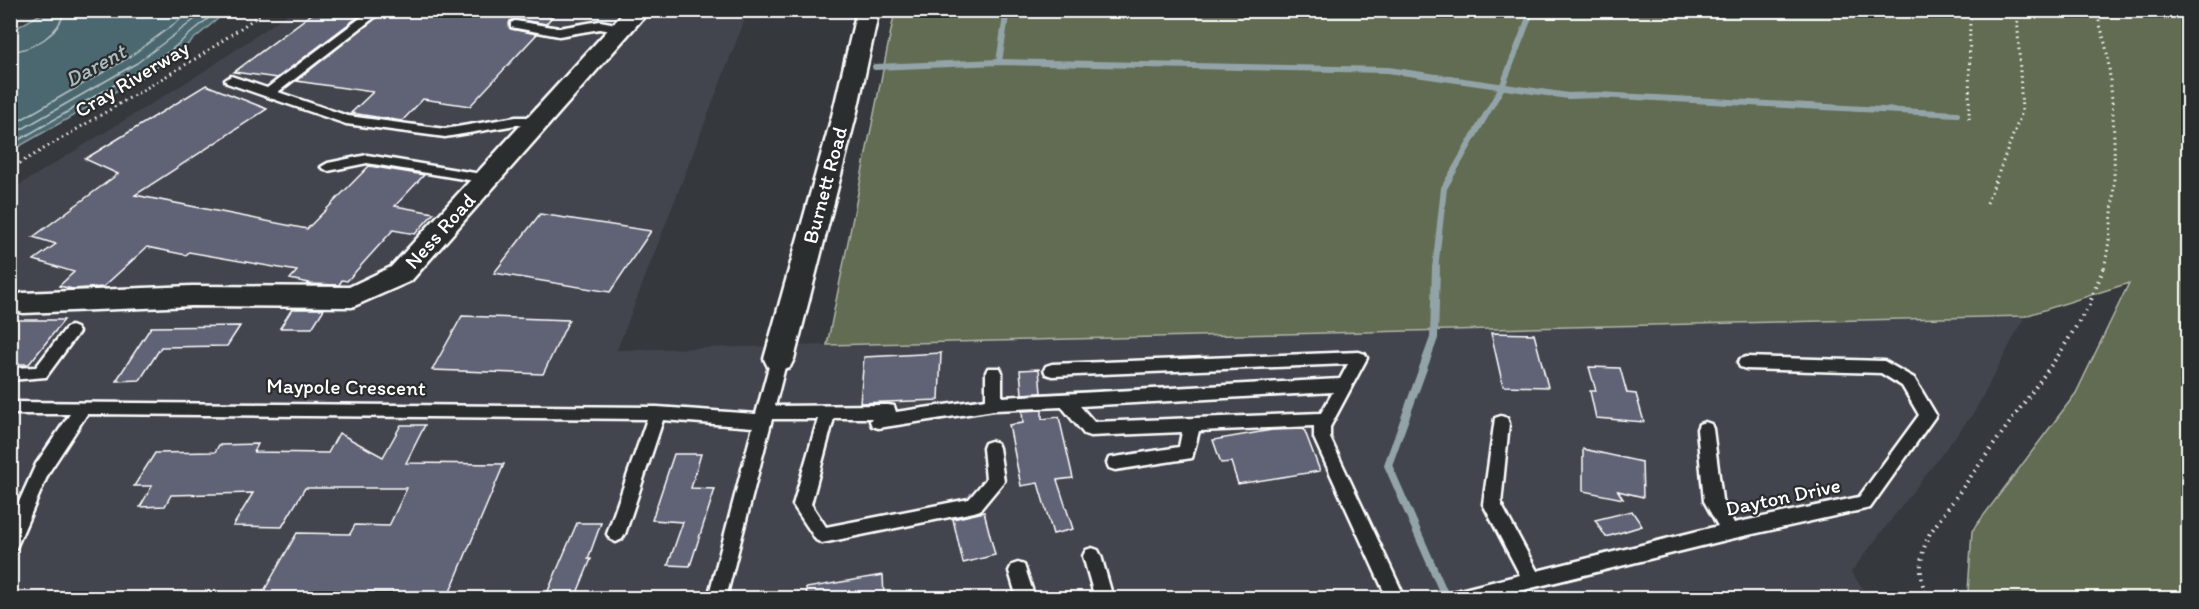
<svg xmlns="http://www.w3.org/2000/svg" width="2199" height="609" font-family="Itim,sans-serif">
<rect width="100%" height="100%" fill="#35383c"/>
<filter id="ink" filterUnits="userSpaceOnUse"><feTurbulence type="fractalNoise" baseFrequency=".0167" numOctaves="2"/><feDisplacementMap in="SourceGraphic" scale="12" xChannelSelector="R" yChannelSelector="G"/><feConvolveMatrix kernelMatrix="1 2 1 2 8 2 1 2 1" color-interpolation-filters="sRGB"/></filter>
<g filter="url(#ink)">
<!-- built -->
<polygon fill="#42454d" points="292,11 748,11 617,350 2025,316 1975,411 1851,572 1870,598 11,598 11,190 206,70"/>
<!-- green -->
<polygon fill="#626c52" stroke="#b0b6a8" stroke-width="1.5" points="895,11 2188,11 2188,598 1973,598 1968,592 1972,531 2076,393 2129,283 2025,316 827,345"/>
<!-- water -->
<polygon fill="#4b676f" stroke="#93a4a9" stroke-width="1.5" points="46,11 46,10 227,11 175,55 148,73 11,151 11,31"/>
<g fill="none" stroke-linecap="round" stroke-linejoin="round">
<!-- shore -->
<g stroke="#b7c2c5" stroke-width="1.5">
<path d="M10,52C34,49 59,35 65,10"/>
<polyline points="10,126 128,58 193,10"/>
<polyline points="10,136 137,63 207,10"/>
<polyline points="10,145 144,68 171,50 218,10"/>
</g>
<!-- stream-far1 -->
<g stroke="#93a4a9" stroke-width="6">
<polyline points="999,62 1007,10"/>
<polyline points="875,67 999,62 1388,70 1568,96 1599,95 1957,114"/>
<polyline points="1435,269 1444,188 1502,87 1532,10"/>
</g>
<!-- stream -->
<polyline stroke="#93a4a9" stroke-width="8" points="1436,267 1434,338 1388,465 1446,598"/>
</g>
<!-- building -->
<g fill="#606375" stroke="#fff" stroke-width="1.5">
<polygon points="317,10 367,10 277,78 234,72"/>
<polygon points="386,10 558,10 546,24 515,19 510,21 511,29 537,34 470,106 423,99 402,121 351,113 373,92 296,81"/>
<polygon points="206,85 267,109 135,195 307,229 369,166 424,175 395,206 434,213 415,234 393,230 347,281 342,280 339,285 308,284 309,283 290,279 297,271 189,252 186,255 147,247 103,287 73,289 59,286 74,272 34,260 56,244 33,237 118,174 85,159"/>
<polygon points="540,214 651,231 610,292 494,273"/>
<polygon points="292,309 324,309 312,328 280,328"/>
<polygon points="462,316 569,320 543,374 432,370"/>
<polygon points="10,320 64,320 29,364 10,364"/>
<polygon points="240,326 227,346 161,347 140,380 116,381 151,327"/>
<polygon points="1491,333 1534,334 1548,387 1503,386"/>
<polygon points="941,353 939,400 860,403 864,357"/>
<polygon points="1589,367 1620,368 1627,393 1636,394 1644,422 1596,418 1590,391 1596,391"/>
<polygon points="1039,369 1041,393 1022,394 1020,370"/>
<polygon points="1042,410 1042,419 1059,417 1073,478 1057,480 1073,529 1053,534 1038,483 1021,486 1009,425 1023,423 1022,411"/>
<polygon points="401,425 425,425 406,463 504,464 449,594 342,592 338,598 260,598 297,533 350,534 355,525 389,526 407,488 305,488 282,527 233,526 253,493 171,495 165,506 140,507 152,486 134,486 155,453 215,452 219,445 258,444 254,452 328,453 339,433 383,457"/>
<polygon points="1304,429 1320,471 1238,484 1231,462 1221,463 1213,440 1272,430"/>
<polygon points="1583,449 1642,462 1643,497 1618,491 1623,499 1583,491"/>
<polygon points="674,454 701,454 691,488 715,489 690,566 668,565 683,522 652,520"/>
<polygon points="1632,511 1642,526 1606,537 1595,520"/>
<polygon points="984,512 995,555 963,563 953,519"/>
<polygon points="577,523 601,523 588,559 591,559 575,598 545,598"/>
<polygon points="883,575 884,598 807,598 806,588"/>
</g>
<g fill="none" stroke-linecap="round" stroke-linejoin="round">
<!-- lane casing -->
<g stroke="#fff" stroke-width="5">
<g id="lane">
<polygon points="371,10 384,10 278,92 348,116 445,129 516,117 539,117 545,121 539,125 516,125 445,137 346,124 227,83 225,80 231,76 267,88"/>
<polygon points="515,21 559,28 600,21 627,26 629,29 623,33 600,29 559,36 511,27 511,23"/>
<polygon points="367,155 487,175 494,179 487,183 367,163 328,171 321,167 328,163"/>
<polygon points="71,326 76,328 79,332 46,377 10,380 10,368 36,367 66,328"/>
<path d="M1359,352L1365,354L1367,358L1330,427V438L1405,598H1387L1314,438V426L1199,431L1192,458L1115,470L1109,468L1107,463L1109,458L1179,447L1182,432L1090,436L1084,434L1062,407L994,410L878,428L872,426L870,421L872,418H834L811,504L826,527L969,499L986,479L983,448L985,443L991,441L997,443L999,448L1004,481L980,510L974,512L822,543L816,540L793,505L818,419H772L726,598H708L753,427L663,420L625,534L622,539L616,542L610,539L607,534L647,419L87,414L49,472L16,548L10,551V522L36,464L70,414H10V402L657,407L756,414L771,359L773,355H785L787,359L775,406L888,405L894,406L896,412L986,399V372L988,368H1000L1002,372V397L1340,379L1348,364L1052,376L1046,374L1044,370L1046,366L1052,364ZM1333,392L1321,413L1094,422L1080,406Z"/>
<polygon points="1746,357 1884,361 1914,378 1936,415 1870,508 1730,539 1491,598 1451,598 1453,592 1460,590 1520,575 1483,504 1495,418 1501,416 1507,418 1509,423 1501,504 1537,571 1718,526 1704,501 1697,429 1699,424 1705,422 1711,424 1713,429 1722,500 1734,523 1859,497 1919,415 1902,386 1881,373 1746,369 1740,367 1738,363 1740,359"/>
<polygon points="1092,548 1098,550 1101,556 1113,598 1095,598 1083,556 1086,550"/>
<polygon points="1018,563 1024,565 1035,598 1017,598 1009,571 1012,565"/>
</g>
</g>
<!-- street casing -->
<g stroke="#fff" stroke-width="5">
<g id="street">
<polygon points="626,10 650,10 411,281 352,307 192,306 23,313 13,310 10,306 13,296 23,293 192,286 349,287 391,267"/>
<polygon points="857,10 879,10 856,116 794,359 790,367 779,370 768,367 764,359 832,116"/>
</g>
</g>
<!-- path-far1 -->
<g stroke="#fff" stroke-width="3" stroke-dasharray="1.5 4" stroke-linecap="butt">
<path d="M2096,10C2100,26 2106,43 2108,59C2116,127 2118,202 2104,269"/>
<polyline points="1969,119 1970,10"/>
<polyline points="10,169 200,56 267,10"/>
<polyline points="1987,203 2022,112 2017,10"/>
</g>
<!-- path -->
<path stroke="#fff" stroke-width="4" stroke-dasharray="1.5 5" stroke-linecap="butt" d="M1927,598C1918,574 1919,556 1930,533L2060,353L2089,305L2104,267"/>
<!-- lane -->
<use href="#lane" fill="#2a2d2e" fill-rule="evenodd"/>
<!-- street -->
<use href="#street" fill="#2a2d2e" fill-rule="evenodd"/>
</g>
</g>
<g text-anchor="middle" stroke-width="4.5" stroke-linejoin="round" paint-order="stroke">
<!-- street labels -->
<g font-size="21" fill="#fff" stroke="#2a2d2e">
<text transform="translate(132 79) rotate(-31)" y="7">Cray Riverway</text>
<text transform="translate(825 185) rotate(-75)" y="7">Burnett Road</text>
<text transform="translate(440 231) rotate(-48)" y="7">Ness Road</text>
<text transform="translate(346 387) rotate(1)" y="7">Maypole Crescent</text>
<text transform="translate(1783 497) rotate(-12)" y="7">Dayton Drive</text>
</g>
<!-- water labels -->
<g font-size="22" font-style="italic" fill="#aebbbe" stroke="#2a2d2e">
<text transform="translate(95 65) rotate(-29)" y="8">Darent</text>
</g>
</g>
<!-- margin -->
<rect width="2199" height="609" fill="none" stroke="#2a2d2e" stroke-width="36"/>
<rect x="18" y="18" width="2163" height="573" fill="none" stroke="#fff" stroke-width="2" filter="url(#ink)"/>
</svg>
